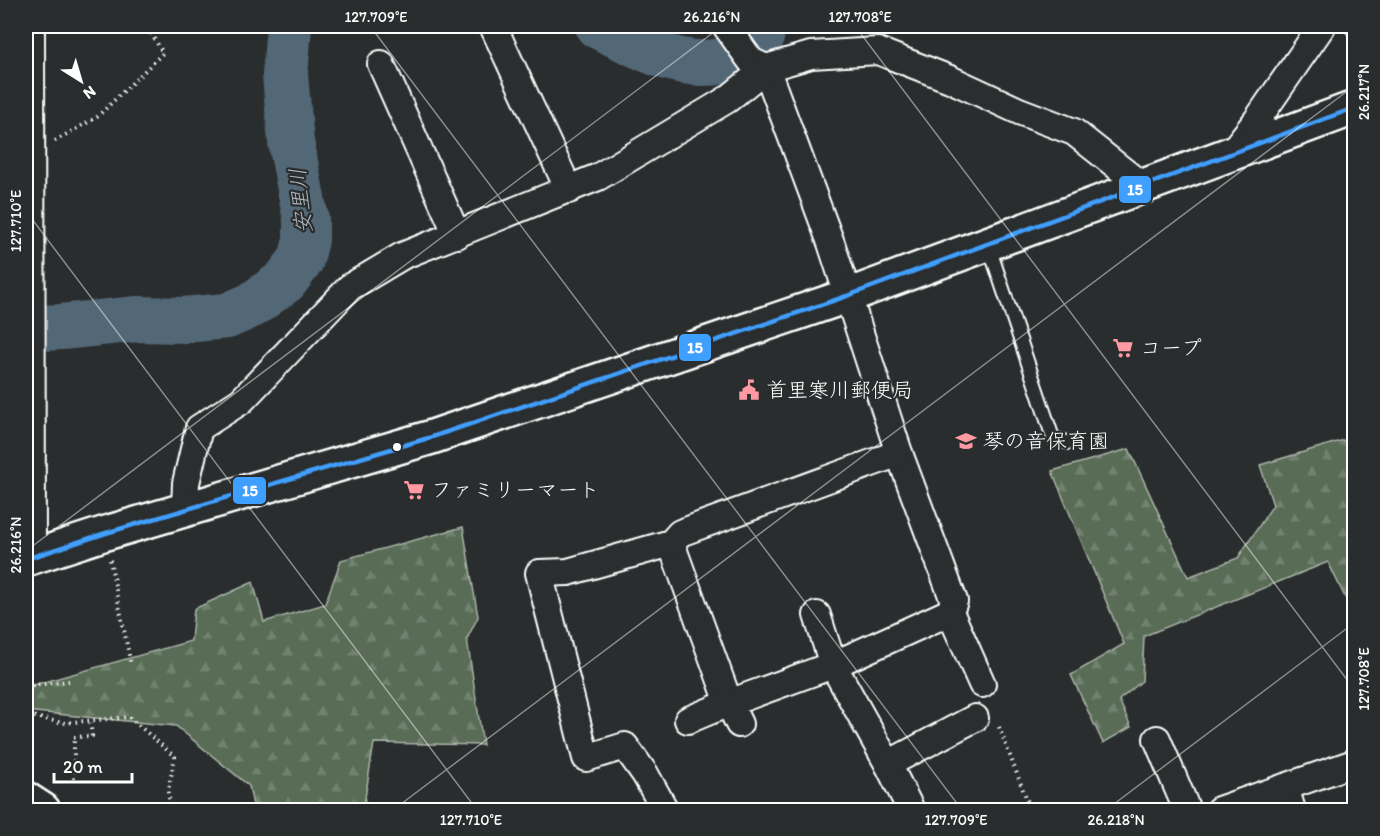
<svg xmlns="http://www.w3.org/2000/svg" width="1380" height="836" font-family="Itim,'Klee One',sans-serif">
<defs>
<pattern id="forest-firs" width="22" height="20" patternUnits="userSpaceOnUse" patternTransform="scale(1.5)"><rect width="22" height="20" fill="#586c56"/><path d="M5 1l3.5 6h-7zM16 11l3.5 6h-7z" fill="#71826f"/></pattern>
</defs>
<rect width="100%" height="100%" fill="#2a2d2e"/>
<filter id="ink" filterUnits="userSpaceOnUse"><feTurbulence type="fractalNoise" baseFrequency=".0167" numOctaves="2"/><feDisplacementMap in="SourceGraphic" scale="12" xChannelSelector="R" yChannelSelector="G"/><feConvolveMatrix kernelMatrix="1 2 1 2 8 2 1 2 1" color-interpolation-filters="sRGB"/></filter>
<g filter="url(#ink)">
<!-- forest -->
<g fill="url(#forest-firs)" stroke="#acb6aa" stroke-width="1.5">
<polygon points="1354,437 1354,616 1328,562 1144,636 1142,681 1119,700 1131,727 1103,743 1071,675 1124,644 1052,471 1129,449 1188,577 1238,558 1273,505 1260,465"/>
<polygon points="463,527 478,617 467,639 483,745 374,743 363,810 254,810 249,786 176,726 26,711 26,687 191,641 194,609 253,582 264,622 325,604 341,560"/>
</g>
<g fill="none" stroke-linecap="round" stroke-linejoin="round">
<!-- river -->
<g stroke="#526776" stroke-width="46">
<path d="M598,26C635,43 678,71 722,61C729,60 737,55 743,52C758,46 763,42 762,26"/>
<polyline points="26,329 61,327 138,319 184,320 227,316 252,305 285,281 301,260 306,240 306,219 291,142 285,75 289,26"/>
</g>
<!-- lane casing -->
<g stroke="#fff" stroke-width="16">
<polyline id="lane" points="988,244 1053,438 1070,443"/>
</g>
<!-- street casing -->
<g stroke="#fff" stroke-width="30">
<g id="street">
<polyline points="31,26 32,557"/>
<polyline points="493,26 569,190"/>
<polyline points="726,26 751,61 766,68 831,243 899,453 954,601 950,612 982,684"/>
<polyline points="381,64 457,235"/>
<polyline points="1232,152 1257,120 1322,26"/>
<polyline points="185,509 186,483 199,428 241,401 350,287 402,256 598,177 728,99 766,68 811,55 878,51 950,79 1019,111 1074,132 1141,185"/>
<polyline points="671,543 729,703 833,665 950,612"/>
<polyline points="817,615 833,665 888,764 911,810"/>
<polyline points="688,720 729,703 739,724"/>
<polyline points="1157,739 1187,810"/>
<polyline points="888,764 975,718"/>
<polyline points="1285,787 1292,810"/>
<polyline points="665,810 645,774 625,746 586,758 539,573 568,572 671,543 680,533 899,453"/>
<polyline points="1219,810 1354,763"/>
</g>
</g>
<!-- secondary casing -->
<g stroke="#fff" stroke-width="38">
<g id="secondary">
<polyline points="26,559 106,533 432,437 847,296 1354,108"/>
<polyline points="26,799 43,810"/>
</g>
</g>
<!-- path -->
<g stroke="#fff" stroke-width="4" stroke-dasharray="1.5 4.5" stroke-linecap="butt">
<polyline points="55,141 97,117 163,53 149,30 141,26"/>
<polyline points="110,560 131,665"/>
<polyline points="26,686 69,681"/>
<polyline points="26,709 31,716 63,723 129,717 175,757 168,791 171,810"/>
<polyline points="999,727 1027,800 1034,810"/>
<polyline points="74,779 74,737 92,736 90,720"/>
</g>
<!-- lane -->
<use href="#lane" stroke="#2a2d2e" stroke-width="12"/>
<!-- street -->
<use href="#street" stroke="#2a2d2e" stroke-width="26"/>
<!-- secondary -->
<use href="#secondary" stroke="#2a2d2e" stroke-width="33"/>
<!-- bus-1 casing -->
<g stroke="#2a2d2e" stroke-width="9">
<polyline id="bus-1" points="26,559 106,533 432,437 847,296 1354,108"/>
</g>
<!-- bus-1 -->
<use href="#bus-1" stroke="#3f9fff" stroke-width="4.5"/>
</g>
</g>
<!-- ticks -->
<path fill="none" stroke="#fff" stroke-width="1.5" stroke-opacity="0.45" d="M370,26L962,810M855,26L1354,689M1339,26L1354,46M26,211L477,810M26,551L722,26M393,810L1354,86M1106,810L1354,623"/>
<!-- icons -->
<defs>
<g id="supermarket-bare" transform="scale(1.62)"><path d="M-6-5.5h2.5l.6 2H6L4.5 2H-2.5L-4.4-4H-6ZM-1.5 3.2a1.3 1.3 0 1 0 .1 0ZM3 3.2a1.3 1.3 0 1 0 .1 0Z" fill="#ff9aa2" stroke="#2a2d2e" stroke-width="2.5" paint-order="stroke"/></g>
<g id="civic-bare" transform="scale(1.62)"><path d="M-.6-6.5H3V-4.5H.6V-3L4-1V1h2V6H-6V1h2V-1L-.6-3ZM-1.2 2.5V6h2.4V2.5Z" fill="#ff9aa2" stroke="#2a2d2e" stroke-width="2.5" paint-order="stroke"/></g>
<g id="school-bare" transform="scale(1.62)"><path d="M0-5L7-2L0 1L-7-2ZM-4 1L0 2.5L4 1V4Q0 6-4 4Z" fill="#ff9aa2" stroke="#2a2d2e" stroke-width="2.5" paint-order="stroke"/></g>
</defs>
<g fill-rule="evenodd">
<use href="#supermarket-bare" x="1123" y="348"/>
<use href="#civic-bare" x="749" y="390"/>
<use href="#school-bare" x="966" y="441"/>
<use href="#supermarket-bare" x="414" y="490"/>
</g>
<!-- markers -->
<circle fill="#fff" stroke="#2a2d2e" stroke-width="2" cx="397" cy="447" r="5"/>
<g text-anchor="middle" stroke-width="4.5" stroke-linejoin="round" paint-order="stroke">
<!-- poi labels -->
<g font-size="21" fill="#fff" stroke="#2a2d2e" text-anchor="start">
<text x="1140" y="355">コープ</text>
<text x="766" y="397">首里寒川郵便局</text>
<text x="983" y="448">琴の音保育園</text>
<text x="431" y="497">ファミリーマート</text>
</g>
<!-- water labels -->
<g font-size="22" font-style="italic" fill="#b1bbc1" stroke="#2a2d2e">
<text transform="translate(300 201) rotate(-96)" y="8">安里川</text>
</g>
</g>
<g stroke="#2a2d2e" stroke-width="2">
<rect x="1118" y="175" width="34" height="29" rx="6" fill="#3f9fff"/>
<rect x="678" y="333" width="34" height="29" rx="6" fill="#3f9fff"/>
<rect x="232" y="476" width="35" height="29" rx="6" fill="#3f9fff"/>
</g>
<g font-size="16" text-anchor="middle" font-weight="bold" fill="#fff">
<text x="1135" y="195">15</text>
<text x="695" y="353">15</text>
<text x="250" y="496">15</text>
</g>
<!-- margin -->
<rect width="1380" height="836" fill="none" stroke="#2a2d2e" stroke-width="66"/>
<!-- north arrow -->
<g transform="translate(81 81) rotate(143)" stroke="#2a2d2e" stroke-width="4.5" paint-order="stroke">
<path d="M0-4.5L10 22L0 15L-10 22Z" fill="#ffffff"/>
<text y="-9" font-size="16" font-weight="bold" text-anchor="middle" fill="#ffffff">N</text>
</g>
<!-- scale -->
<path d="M54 773v9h78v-9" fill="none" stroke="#ffffff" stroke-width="3"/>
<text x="63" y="773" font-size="18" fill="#ffffff" stroke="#2a2d2e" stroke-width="4.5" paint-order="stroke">20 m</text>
<rect x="33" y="33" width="1314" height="770" fill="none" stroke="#fff" stroke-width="2"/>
<g font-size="15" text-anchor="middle" fill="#fff">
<text x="376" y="22">127.709°E</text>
<text x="712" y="22">26.216°N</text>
<text x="860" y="22">127.708°E</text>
<text transform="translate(1364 92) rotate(-90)" y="5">26.217°N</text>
<text transform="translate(16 221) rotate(-90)" y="5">127.710°E</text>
<text transform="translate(16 545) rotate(-90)" y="5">26.216°N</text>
<text transform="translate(1364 679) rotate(-90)" y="5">127.708°E</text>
<text x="471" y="825">127.710°E</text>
<text x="956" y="825">127.709°E</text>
<text x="1116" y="825">26.218°N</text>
</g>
</svg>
